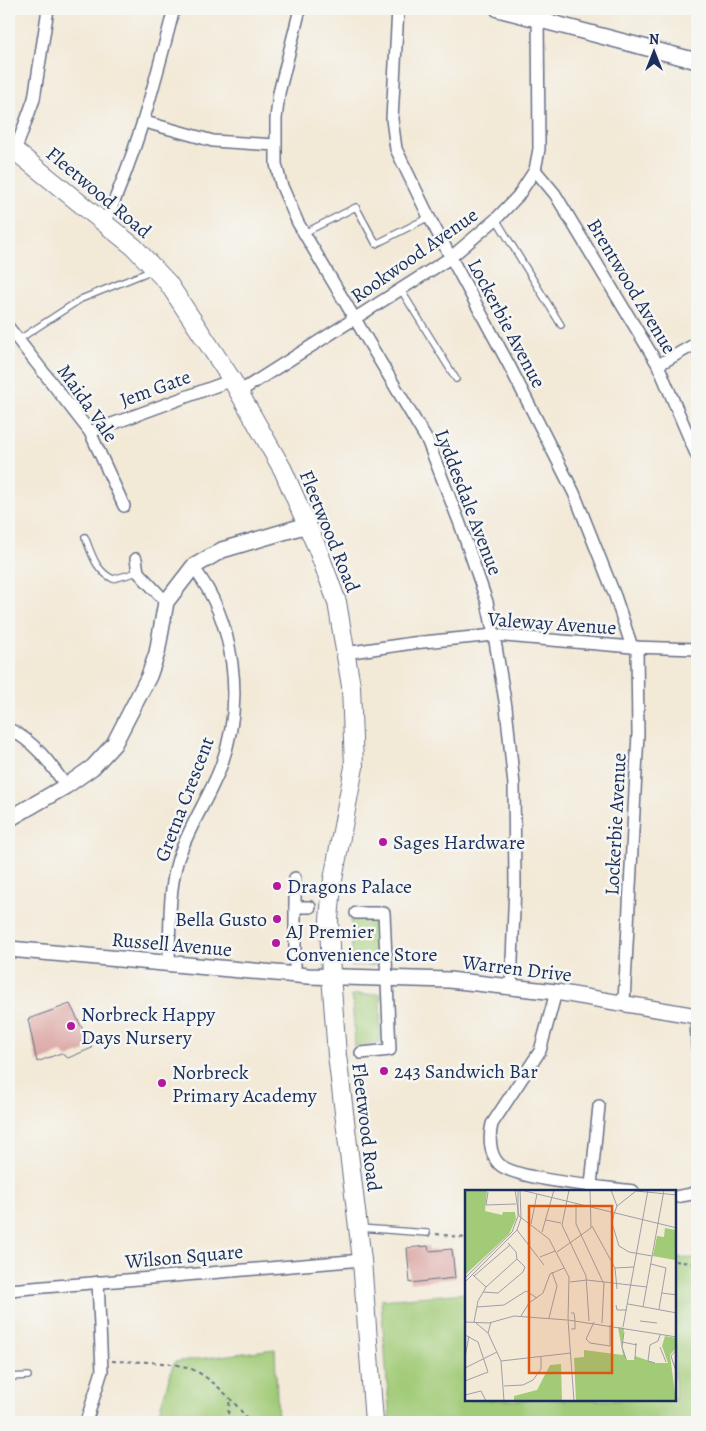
<svg xmlns="http://www.w3.org/2000/svg" width="706" height="1431" font-family="Alegreya,serif">
<rect width="100%" height="100%" fill="#f6f6f2"/>
<filter id="ink" filterUnits="userSpaceOnUse"><feTurbulence type="fractalNoise" baseFrequency=".02" numOctaves="2"/><feDisplacementMap in="SourceGraphic" scale="10" xChannelSelector="R" yChannelSelector="G"/><feConvolveMatrix kernelMatrix="1 2 1 2 8 2 1 2 1" color-interpolation-filters="sRGB"/></filter>
<filter id="wash" filterUnits="userSpaceOnUse"><feTurbulence type="fractalNoise" baseFrequency=".0096" numOctaves="4" result="noise"/><feDisplacementMap in="SourceGraphic" scale="20" xChannelSelector="R" yChannelSelector="G"/><feGaussianBlur stdDeviation="1.12" result="paint"/><feColorMatrix in="noise" values="0 0 0 0 0 0 0 0 0 0 0 0 0 0 0 0 0 1.4 0 .05"/><feComposite in="paint" operator="in"/></filter>
<g filter="url(#wash)">
<rect width="100%" height="100%" fill="#f3e9d7"/>
<!-- green -->
<g fill="#a1cb77" stroke="#5e7d6a">
<polygon points="351,918 374,918 376,921 379,965 352,966"/>
<polygon points="381,994 380,1042 355,1047 352,995"/>
<polygon points="675,1257 697,1259 697,1422 390,1422 381,1300 466,1293 466,1400 675,1400"/>
<polygon points="275,1349 278,1422 156,1422 174,1362"/>
</g>
<g id="blocks">
<!-- building -->
<g fill="#dba5a3">
<polygon points="70,1004 92,1048 68,1058 61,1053 37,1062 28,1019"/>
<polygon points="428,1246 429,1251 452,1249 455,1278 410,1283 407,1248"/>
</g>
</g>
</g>
<g filter="url(#ink)">
<use href="#blocks" fill-opacity="0" stroke="#677088" stroke-width="1"/>
<g fill="none" stroke-linecap="round" stroke-linejoin="round">
<!-- lane casing -->
<g stroke="#677088" stroke-width="8">
<g id="lane">
<polyline points="496,219 561,325"/>
<polyline points="304,233 356,207 376,244 429,217"/>
<polyline points="401,290 456,379"/>
<polyline points="18,340 81,299 153,270"/>
<path d="M85,537C92,554 95,570 113,579L138,572"/>
<polyline points="360,1228 427,1233"/>
<polyline points="9,1377 28,1376"/>
</g>
</g>
<!-- street casing -->
<g stroke="#677088" stroke-width="14">
<g id="street">
<polyline points="300,9 279,93 276,119 276,164 281,184 298,223 428,442 460,524 487,602 494,635 506,707 514,785 515,884 511,986"/>
<polyline points="398,9 392,119 396,149 429,217 509,365 574,493 615,596 632,647"/>
<polyline points="145,122 213,141 275,145"/>
<polyline points="15,151 34,99 48,9"/>
<polyline points="535,170 555,194 658,365 697,456"/>
<path d="M105,222C138,150 154,85 174,9"/>
<polyline points="9,328 90,432 124,506"/>
<polyline points="658,365 697,343"/>
<polyline points="239,392 450,258 496,219 518,196 535,170 539,149 538,9"/>
<polyline points="90,432 232,380"/>
<polyline points="136,559 138,572 166,602"/>
<polyline points="345,653 413,643 494,635 632,647 697,649"/>
<path d="M9,729C35,742 50,763 66,786"/>
<polyline points="295,878 295,975"/>
<polyline points="295,907 310,907"/>
<polyline points="356,913 384,913 390,1050 361,1053"/>
<path d="M169,965C170,930 168,892 178,859C189,826 209,798 221,766C245,701 235,621 193,567"/>
<path d="M556,992L540,1051L492,1124C489,1136 489,1154 499,1164C515,1180 606,1187 633,1191"/>
<polyline points="624,1002 638,734 637,647"/>
<polyline points="696,1015 697,1047"/>
<polyline points="591,1185 599,1106"/>
<polyline points="675,1197 692,1194 697,1189"/>
<polyline points="9,1290 362,1260"/>
<polyline points="86,1422 102,1371 98,1282"/>
</g>
</g>
<!-- secondary casing -->
<g stroke="#677088" stroke-width="18">
<g id="secondary">
<polyline points="498,9 697,61"/>
<polyline points="9,819 66,786 93,767 114,744 149,676 157,653 166,602 193,567 222,550 307,525"/>
<polyline points="9,949 308,976 449,980 556,992 697,1016"/>
</g>
</g>
<!-- primary casing -->
<g stroke="#677088" stroke-width="20">
<polyline id="primary" points="9,146 134,247 168,283 232,380 283,470 318,550 337,602 351,686 354,767 332,885 329,920 331,975 337,1055 362,1260 374,1422"/>
</g>
<!-- path -->
<g stroke="#677088" stroke-width="2" stroke-dasharray="4 4" stroke-linecap="butt">
<polyline points="307,885 317,885"/>
<polyline points="436,1234 466,1238"/>
<polyline points="675,1261 697,1264"/>
<path d="M112,1361C135,1362 160,1361 182,1366C205,1370 237,1403 249,1422"/>
<polyline points="227,1422 230,1398"/>
</g>
<!-- lane -->
<use href="#lane" stroke="#fff" stroke-width="5.5"/>
<!-- street -->
<use href="#street" stroke="#fff" stroke-width="11"/>
<!-- secondary -->
<use href="#secondary" stroke="#fff" stroke-width="15"/>
<!-- primary -->
<use href="#primary" stroke="#fff" stroke-width="18"/>
</g>
</g>
<!-- markers -->
<g fill="#b5179e" stroke="#f6f6f2" stroke-width="2">
<circle cx="383" cy="842" r="5"/>
<circle cx="277" cy="886" r="5"/>
<circle cx="277" cy="919" r="5"/>
<circle cx="276" cy="943" r="5"/>
<circle cx="71" cy="1026" r="5"/>
<circle cx="384" cy="1071" r="5"/>
<circle cx="162" cy="1083" r="5"/>
</g>
<g text-anchor="middle" stroke-width="5" stroke-linejoin="round" paint-order="stroke">
<!-- street labels -->
<g font-size="20" fill="#1b2f5e" stroke="#f6f6f2">
<text transform="translate(99 192) rotate(40)" y="7">Fleetwood Road</text>
<text transform="translate(414 255) rotate(-35)" y="7">Rookwood Avenue</text>
<text transform="translate(632 286) rotate(59)" y="7">Brentwood Avenue</text>
<text transform="translate(507 323) rotate(62)" y="7">Lockerbie Avenue</text>
<text transform="translate(155 388) rotate(-20)" y="7">Jem Gate</text>
<text transform="translate(88 403) rotate(55)" y="7">Maida Vale</text>
<text transform="translate(469 502) rotate(69)" y="7">Lyddesdale Avenue</text>
<text transform="translate(330 531) rotate(68)" y="7">Fleetwood Road</text>
<text transform="translate(552 623) rotate(4)" y="7">Valeway Avenue</text>
<text transform="translate(184 799) rotate(-69)" y="7">Gretna Crescent</text>
<text transform="translate(615 824) rotate(-87)" y="7">Lockerbie Avenue</text>
<text transform="translate(172 944) rotate(5)" y="7">Russell Avenue</text>
<text transform="translate(517 968) rotate(7)" y="7">Warren Drive</text>
<text transform="translate(367 1127) rotate(83)" y="7">Fleetwood Road</text>
<text transform="translate(184 1256) rotate(-5)" y="7">Wilson Square</text>
</g>
<!-- poi labels -->
<g font-size="20" fill="#1b2f5e" stroke="#f6f6f2" text-anchor="start">
<text x="393" y="849">Sages Hardware</text>
<text x="287" y="893">Dragons Palace</text>
<text x="267" y="926" text-anchor="end">Bella Gusto</text>
<text x="286" y="938">AJ Premier<tspan x="286" dy="23">Convenience Store</tspan></text>
<text x="81" y="1021">Norbreck Happy<tspan x="81" dy="23">Days Nursery</tspan></text>
<text x="394" y="1078">243 Sandwich Bar</text>
<text x="172" y="1079">Norbreck<tspan x="172" dy="23">Primary Academy</tspan></text>
</g>
</g>
<!-- overview -->
<g transform="translate(465 1190)">
<rect width="211" height="211" fill="#f3e9d7"/>
<path d="M0,0H22L20,21L37,25L38,22H50L51,29L44,44L0,85ZM200,38L211,40L210,70L188,66L192,46L199,47ZM153,137L159,138L157,157L162,170H169L170,166L190,173H203L197,156L200,146L211,148V158L205,165L211,211H111L109,168L119,167V160L158,165ZM96,174L97,211H49V206L72,200L85,175Z" fill="#a1cb77"/>
<path fill="none" stroke="#9d9fa7" stroke-width="1" d="M50,0L54,26M56,0L212,38M104,0L97,35L121,86L124,131M146,0L152,16M23,2L21,15L51,14M111,14V34L138,92M149,24L152,16L171,1L212,5M149,24L147,33L154,56L164,62L187,66M54,26L84,49L104,87L103,130L109,211M81,30L96,33M66,34L72,4M127,36L150,78L152,99M52,40L79,75M77,42L89,0M92,62L126,38L125,0M75,67L90,61M186,74L201,78L194,119M150,78L169,77M8,85L21,97M9,86L45,55M0,88L47,42L53,26V0M0,92L52,40L56,28L55,0M105,92L122,90L182,97M18,102L33,103L58,82L60,77L52,69M197,103L212,105M163,114L212,123M151,115L152,120H162M12,117L39,115L61,101L72,108M178,117L199,0M106,123H109L110,130V139H106M56,126L64,113L78,103L85,84L99,78M84,128L92,96L87,82M103,130L212,147M175,131L192,133M0,132L24,133L49,126L102,130M9,132L13,111L21,97L52,69L51,62L43,53M26,132L23,143L36,171L39,211M129,132L121,149L125,153L145,156V135M11,133L23,143M137,133L139,92M158,137L183,0M159,142L157,157L161,169M0,145L13,152L23,182L0,191M157,152L172,155M195,157L201,172M212,159L206,166L212,184M0,167L4,146M170,169L171,153M36,171L106,163M190,173L183,171L185,155L193,151L195,145M0,178L32,162M39,196L58,195L68,190L76,179V166M0,205L16,201L21,211"/>
<path fill="#de5710" fill-opacity="0.15" stroke="#de5710" stroke-width="2.5" d="M64,16H147V183H64Z"/>
<rect width="211" height="211" fill="none" stroke="#1b2f5e" stroke-width="2.5"/>
</g>
<!-- margin -->
<rect width="706" height="1431" fill="none" stroke="#f6f6f2" stroke-width="30"/>
<!-- north arrow -->
<g transform="translate(654 52)" stroke="#f6f6f2" stroke-width="4" paint-order="stroke">
<path d="M0-4L9 19L0 12L-9 19Z" fill="#1b2f5e"/>
<text y="-8" font-size="14" font-weight="bold" text-anchor="middle" fill="#1b2f5e">N</text>
</g>
</svg>
